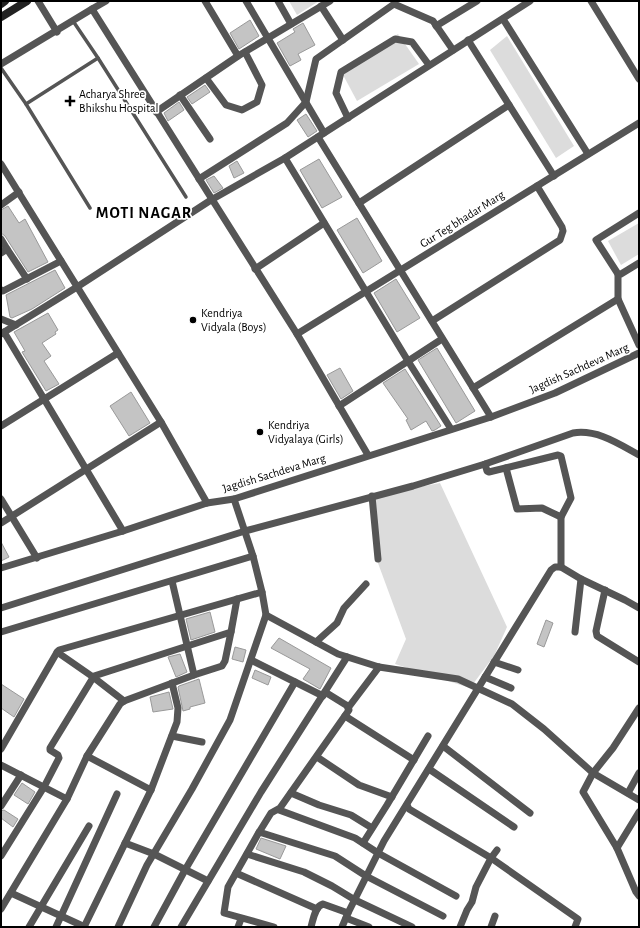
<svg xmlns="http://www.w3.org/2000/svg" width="640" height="928" font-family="'Alegreya Sans',sans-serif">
<rect width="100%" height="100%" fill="#fff"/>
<!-- green -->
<g fill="#dcdcdc">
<polygon points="289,1 319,1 297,15"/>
<polygon points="398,34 419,64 357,101 342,73"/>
<polygon points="507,36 574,146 556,158 490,50"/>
<polygon points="639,223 639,254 621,265 608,241"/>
<polygon points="440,483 507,627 494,656 470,688 395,664 406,639 375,555 371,496"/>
</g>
<!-- building -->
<g fill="#c4c4c4" stroke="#999">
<polygon points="250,20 259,36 239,49 230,33"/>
<polygon points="303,23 315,45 298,54 301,60 290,66 277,43 295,32 293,29"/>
<polygon points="205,85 210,92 192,104 187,97"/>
<polygon points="179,102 184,110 168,121 164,113"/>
<polygon points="306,114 317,131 308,137 297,120"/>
<polygon points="319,159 342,197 322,208 300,170"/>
<polygon points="237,161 244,173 234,178 229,166"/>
<polygon points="214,176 223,188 214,193 206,180"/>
<polygon points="8,206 19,223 25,219 48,262 28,272 5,236 1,233 1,210"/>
<polygon points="357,218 382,261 363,273 337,230"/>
<polygon points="55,270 65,288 32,309 12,318 10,317 6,295"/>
<polygon points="396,279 420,318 397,332 374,293"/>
<polygon points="48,313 58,330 55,332 56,334 42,343 51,356 44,361 59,384 46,391 22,352 25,351 14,332"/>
<polygon points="437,348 475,411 456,423 418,360"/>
<polygon points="340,368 353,391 341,399 327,375"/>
<polygon points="405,369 441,426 435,430 432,431 426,421 411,430 406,420 408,419 383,383"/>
<polygon points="131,392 150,423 129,436 110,406"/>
<polygon points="1,542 9,557 1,561"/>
<polygon points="210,612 215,632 191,640 186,619"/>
<polygon points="546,620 553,623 544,647 537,644"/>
<polygon points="279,638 331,668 320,689 303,679 310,669 271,648"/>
<polygon points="235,647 246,650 243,662 232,659"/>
<polygon points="180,654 187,672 176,677 168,657"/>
<polygon points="255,670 271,677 268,685 252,678"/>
<polygon points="199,679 205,703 190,707 190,709 183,711 178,687 179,686"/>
<polygon points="1,684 24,699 14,717 1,708"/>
<polygon points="169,692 173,709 153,712 150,697"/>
<polygon points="22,783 35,792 28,804 14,795"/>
<polygon points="4,810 18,819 13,827 1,818 1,811"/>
<polygon points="261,838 286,846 280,859 256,849"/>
</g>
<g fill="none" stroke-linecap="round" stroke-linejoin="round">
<!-- lane -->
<g stroke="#555" stroke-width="3.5">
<polyline points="73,21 98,58 186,197"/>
<polyline points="1,68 26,104 90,208"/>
<polyline points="26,104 98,58"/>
</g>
<!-- street -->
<g stroke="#555" stroke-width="7">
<polyline points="38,1 57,32"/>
<polyline points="106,1 92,9 297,334 368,455"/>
<polyline points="205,1 238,56"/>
<polyline points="246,1 324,133"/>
<polyline points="278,1 291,24"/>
<polyline points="591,1 639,79"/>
<polyline points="321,6 343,40"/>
<polyline points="503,19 588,154"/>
<polyline points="436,26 477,1"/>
<polyline points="468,40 554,176"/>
<polyline points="1,64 92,9"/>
<polyline points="206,78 226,105 242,110 257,102 262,85 245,52"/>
<polyline points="180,95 210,139"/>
<polyline points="156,112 238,56 330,1"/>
<polyline points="348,118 336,93 341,72 395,39 412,42 429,65"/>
<polyline points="318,137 491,417"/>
<polyline points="285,158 408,361 451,429"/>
<polyline points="1,164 161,422 207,503"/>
<polyline points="199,179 287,123 306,102 316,59 394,4 433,21 453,50"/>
<polyline points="359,203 509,105"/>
<polyline points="1,205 19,192"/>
<polyline points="639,213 596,240 618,274 621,274 639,263"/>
<polyline points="1,239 7,249"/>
<polyline points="1,253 7,249 27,279"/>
<polyline points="255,269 324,223"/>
<polyline points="618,274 618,299 639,345"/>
<polyline points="1,290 3,291 61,261"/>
<polyline points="1,319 16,325"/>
<polyline points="432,321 560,240 563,231 562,227 537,186"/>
<polyline points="4,332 123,531"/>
<polyline points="1,334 77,287 211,200 285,158 530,1"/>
<polyline points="297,334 639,123"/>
<polyline points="473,388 618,299"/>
<polyline points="339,406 442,339"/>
<polyline points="1,426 118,353"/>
<polyline points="485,464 487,471 489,472 558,455 561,456 571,498 561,517 561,567"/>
<polyline points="506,468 517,509 542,508 561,517"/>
<polyline points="372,496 378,559"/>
<polyline points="1,499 37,558"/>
<polyline points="1,523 161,422"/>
<polyline points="1,568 123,531 207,503 234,499 491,417 555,393 639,353"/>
<polyline points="605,590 596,631 597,636 639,662"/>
<path d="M1,608L245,531L413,486L485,464L573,433C597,429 619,444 639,455"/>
<polyline points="266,615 338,654 379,667 458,679 512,704 544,729 593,773 639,800"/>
<polyline points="1,632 253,556"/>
<polyline points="575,632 581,579"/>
<polyline points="316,642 337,623 344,608 366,584"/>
<polyline points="57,652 93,677 124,701"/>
<polyline points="251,660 323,696"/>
<polyline points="494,662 518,670"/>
<polyline points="194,675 222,666 225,661 231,632"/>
<polyline points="485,677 511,688"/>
<polyline points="348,708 379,667"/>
<polyline points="639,708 613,748 593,773 583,792 617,848 636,892 639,896"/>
<polyline points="345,716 414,760"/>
<polyline points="172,736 202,742"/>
<polyline points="443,746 530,813"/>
<polyline points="1,749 56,654 59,650 262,592"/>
<polyline points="87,756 151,790"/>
<polyline points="317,757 359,785 392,797"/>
<polyline points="1,765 67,799"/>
<polyline points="429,769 514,827"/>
<polyline points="291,793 319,805 351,815 372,828"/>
<polyline points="628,793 639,773"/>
<polyline points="407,805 409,809 491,858 578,919 575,927"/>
<polyline points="1,806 21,775"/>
<polyline points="279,810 355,838 378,853 456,896"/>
<polyline points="259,832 335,856 366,876 443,916"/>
<polyline points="125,843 154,854 208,881"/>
<polyline points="363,843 387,805 428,736"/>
<polyline points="617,848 639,812"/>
<polyline points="247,854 304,872 332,886 355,900 412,927"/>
<polyline points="1,856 44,787 59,758 58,755 50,750 50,748 94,676 231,632 237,599"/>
<polyline points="236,873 317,909"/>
<polyline points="11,893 85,927"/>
<polyline points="1,909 67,799 87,756 120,704 124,701 194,675 172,581"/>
<polyline points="348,913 384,841 551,570 555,567 561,567 581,579 625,600 639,608"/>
<polyline points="346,918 369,927"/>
<polyline points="29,927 89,826"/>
<polyline points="56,927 117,794"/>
<polyline points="84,927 151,790 177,722 178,708 172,683"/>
<polyline points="118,927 147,865 192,789 230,720 266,615 262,592 253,556 234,499"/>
<polyline points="154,927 185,870 295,682"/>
<polyline points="181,927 261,792 347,657"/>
<polyline points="238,927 241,919"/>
<polyline points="274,927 224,913 228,887 258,834 271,813 280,808 349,710 348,706 346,705 325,692"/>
<path d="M311,927C313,920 315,906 323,904L348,913L342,927"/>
<polyline points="460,927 467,910 472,902 476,887 491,858 497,850"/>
<polyline points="491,927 495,916"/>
</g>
<!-- secondary -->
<g stroke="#222" stroke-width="8">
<polyline points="1,4 5,1"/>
<polyline points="1,17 27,1"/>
</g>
</g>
<!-- markers -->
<g fill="#000" stroke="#fff" stroke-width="1.5">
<path d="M68 95h4v4h4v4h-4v4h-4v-4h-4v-4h4z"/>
<circle cx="193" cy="320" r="4"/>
<circle cx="260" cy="432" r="4"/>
</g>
<g text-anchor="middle" stroke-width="3.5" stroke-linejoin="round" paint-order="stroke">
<!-- poi labels -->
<g font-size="12" fill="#000" stroke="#fff" text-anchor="start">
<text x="79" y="98">Acharya Shree<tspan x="79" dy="14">Bhikshu Hospital</tspan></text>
<text x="201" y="317">Kendriya<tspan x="201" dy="14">Vidyala (Boys)</tspan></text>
<text x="268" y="429">Kendriya<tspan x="268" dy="14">Vidyalaya (Girls)</tspan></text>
</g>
<!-- street labels -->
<g font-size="12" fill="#000" stroke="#fff">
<text transform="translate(462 219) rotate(-32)" y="4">Gur Teg bhadar Marg</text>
<text transform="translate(579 368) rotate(-24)" y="4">Jagdish Sachdeva Marg</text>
<text transform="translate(274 473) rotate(-17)" y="4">Jagdish Sachdeva Marg</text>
</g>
<!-- district labels -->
<g font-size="16" font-weight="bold" letter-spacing="1" fill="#000" stroke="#fff">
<text x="144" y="218">MOTI NAGAR</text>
</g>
</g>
<!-- border -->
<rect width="640" height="928" fill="none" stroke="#000000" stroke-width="4"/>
</svg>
